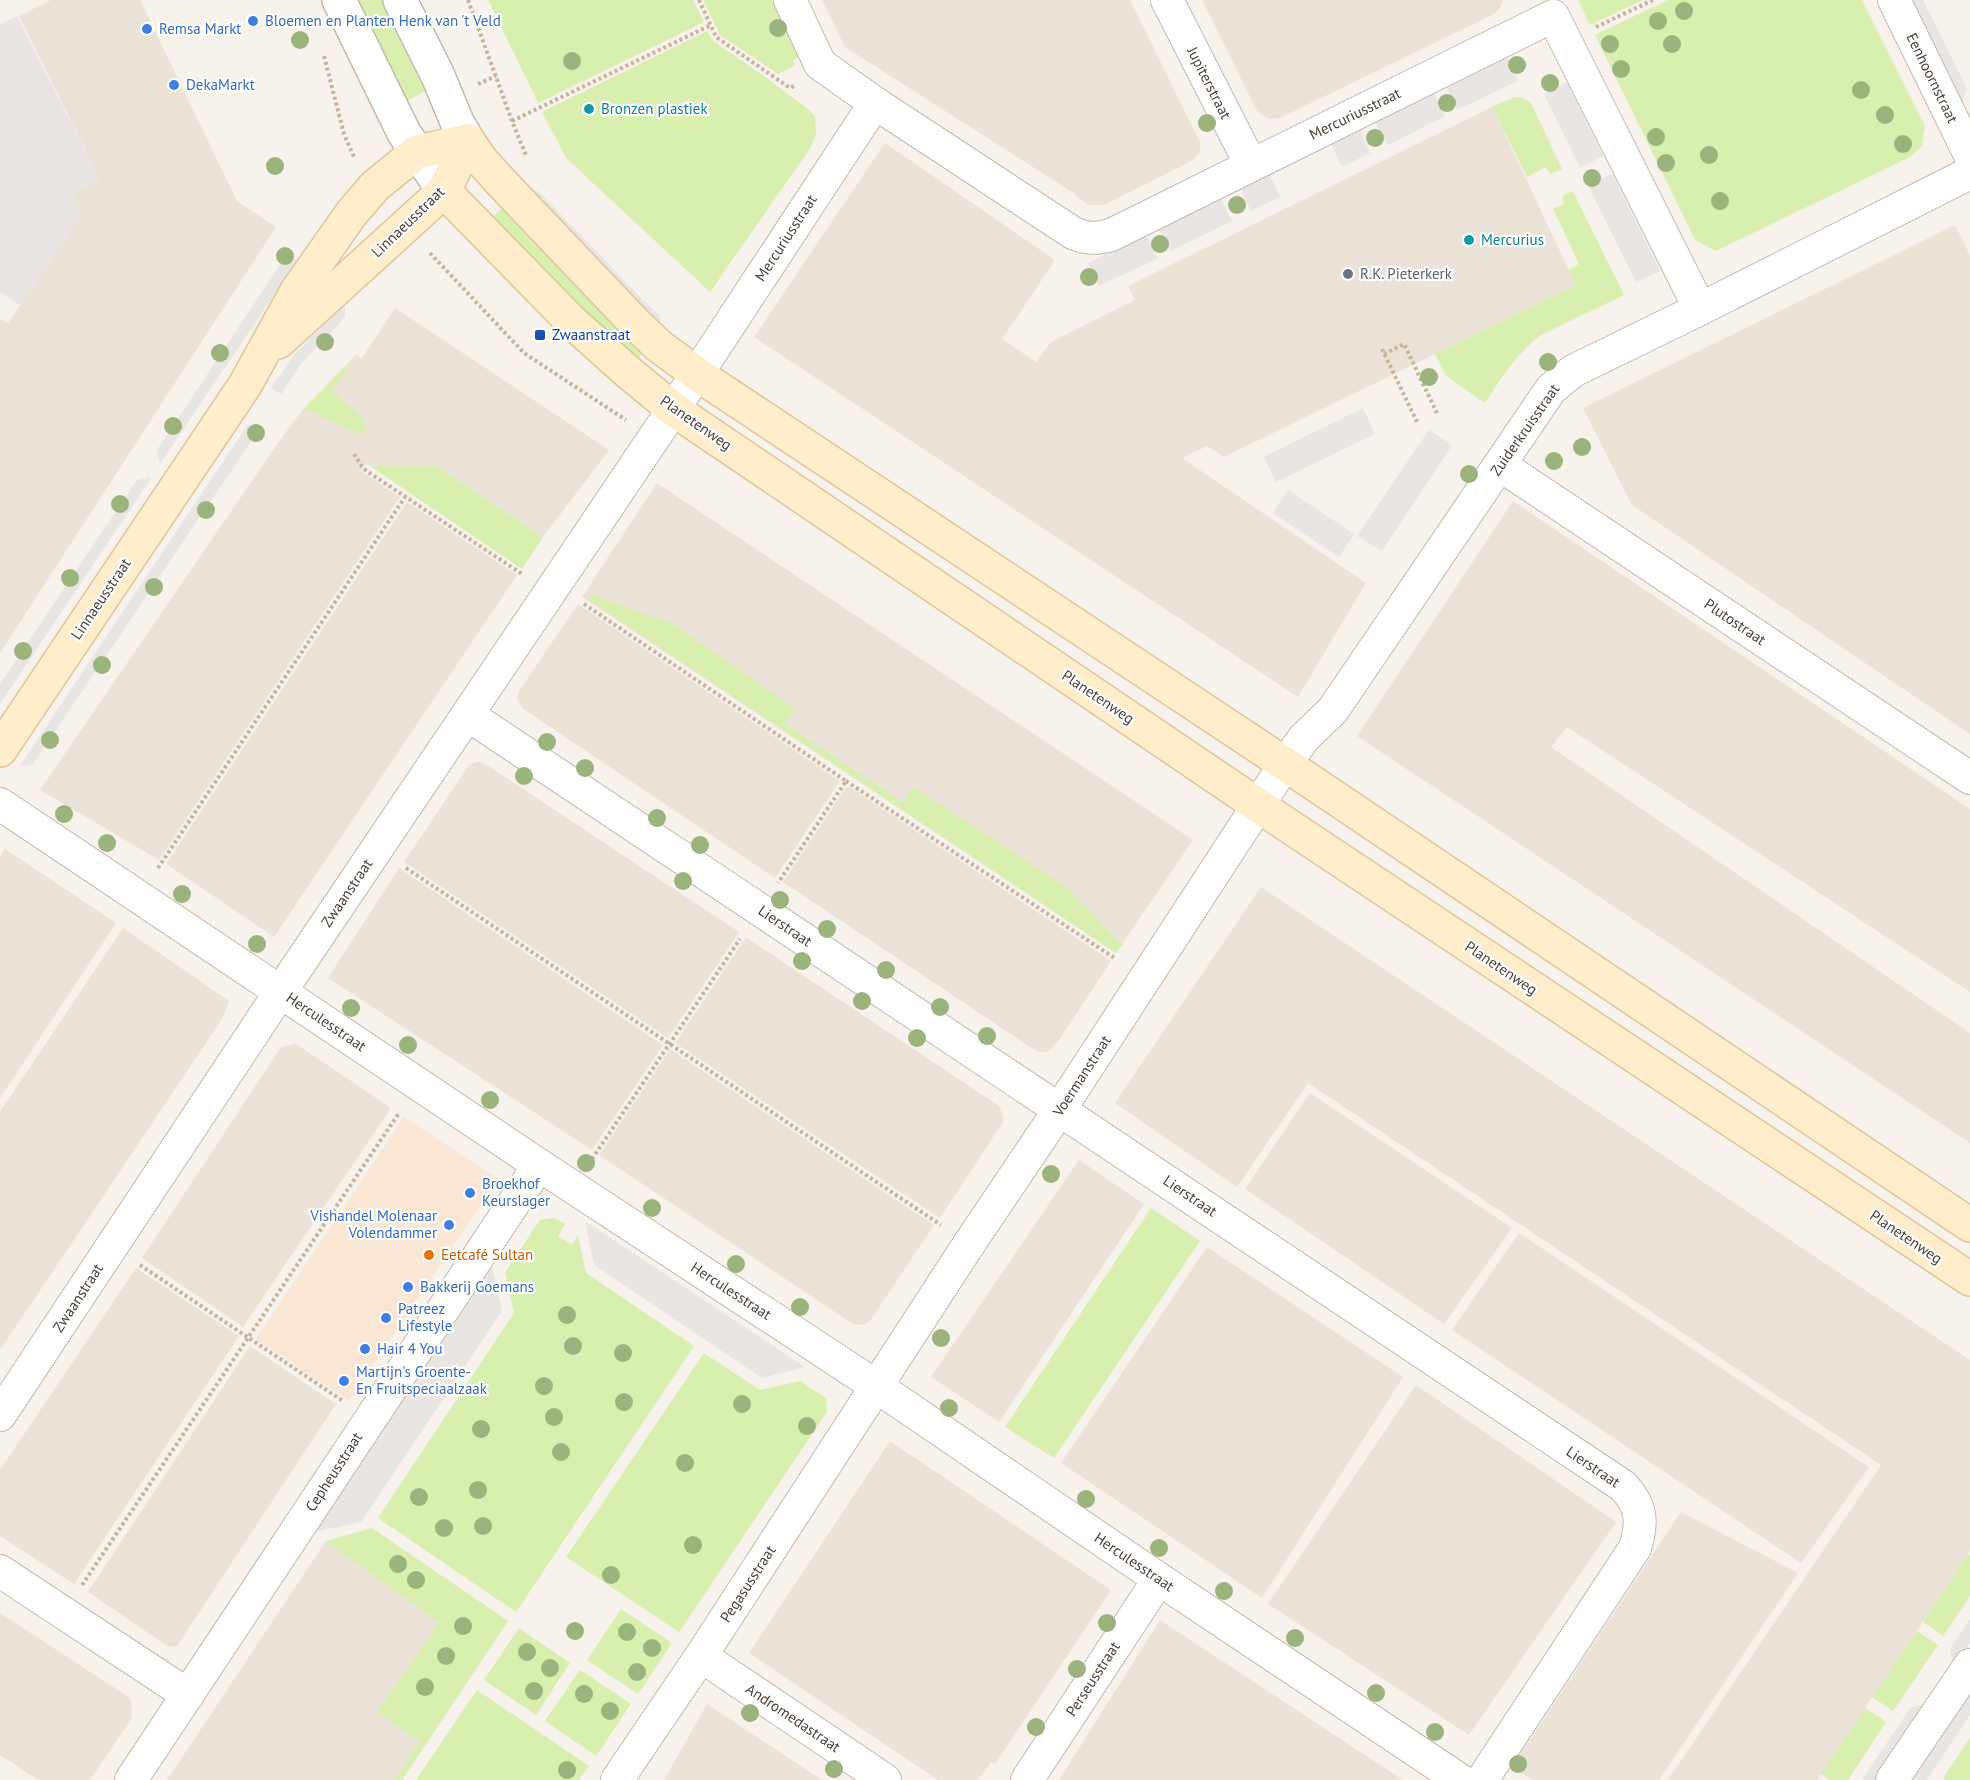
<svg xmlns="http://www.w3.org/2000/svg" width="1970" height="1780" font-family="'PT Sans',sans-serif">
<rect width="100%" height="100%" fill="#f7f2eb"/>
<!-- residential -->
<g fill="#ebe3d8">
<polygon points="51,0 140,0 237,201 276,227 0,653 0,319 8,323 82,215 72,194 100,180 19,16"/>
<polygon points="822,0 1130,0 1200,142 1200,152 1193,160 1104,205 1088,205 1072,192 845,47"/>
<polygon points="1202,0 1503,0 1500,8 1494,14 1280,118 1272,119 1267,118 1257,111"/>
<polygon points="1492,107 1576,285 1224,457 1207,446 1182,458 1366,583 1298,697 754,337 885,143 1055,260 1002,339 1036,362 1051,342 1135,300 1128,286"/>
<polygon points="1955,225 1970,255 1970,734 1632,505 1583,408"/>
<polygon points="395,308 609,450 543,537 437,466 370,466 365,464 361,471 400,497 159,860 40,790 280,440 304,408 356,355 362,358"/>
<polygon points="657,483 1193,840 1116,953 582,597"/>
<polygon points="1513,501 1970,809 1970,992 1567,727 1551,747 1970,1033 1970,1143 1357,736"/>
<polygon points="407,502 517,575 274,937 166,864"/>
<polygon points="578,604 840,781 775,878 522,708 517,697 519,691"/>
<polygon points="476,762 481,762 487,765 739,932 668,1038 404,862 469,765"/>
<polygon points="846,787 850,787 1111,961 1059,1040 1050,1050 1045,1052 1039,1052 1033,1049 783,882"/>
<polygon points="5,849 116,923 0,1098 0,857"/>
<polygon points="399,868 663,1045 592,1150 328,978"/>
<polygon points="1261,887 1970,1360 1970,1551 1817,1780 1668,1780 1881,1465 1308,1083 1237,1187 1115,1103"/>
<polygon points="123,928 229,1001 222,1019 0,1350 0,1112"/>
<polygon points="746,937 999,1106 1003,1116 1003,1122 940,1218 675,1043"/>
<polygon points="296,1044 391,1108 243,1327 142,1258 281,1047"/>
<polygon points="670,1049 934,1225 870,1321 863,1325 853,1324 599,1155"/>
<polygon points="1310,1093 1512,1228 1444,1324 1245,1189"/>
<polygon points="1079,1160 1144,1204 999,1422 931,1377"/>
<polygon points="1519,1233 1869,1467 1801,1563 1452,1330"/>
<polygon points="1207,1247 1403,1377 1262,1598 1061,1463"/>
<polygon points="136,1268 239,1336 74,1584 0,1536 0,1470"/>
<polygon points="250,1346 336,1404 177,1646 169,1647 88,1592"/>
<polygon points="1416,1385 1616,1522 1469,1735 1268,1604"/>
<polygon points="890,1441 1111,1590 995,1764 991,1762 978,1780 938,1780 749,1653"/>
<polygon points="1681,1512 1798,1573 1659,1780 1532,1780 1512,1767"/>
<polygon points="326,1541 439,1623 377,1712 420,1742 394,1780 167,1780"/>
<polygon points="0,1613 127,1696 131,1701 132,1718 90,1780 38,1780 0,1755"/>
<polygon points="1160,1620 1403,1780 1059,1780"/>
<polygon points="707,1704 822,1780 664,1780"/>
</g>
<!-- commercial -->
<polygon fill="#fae6d5" points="404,1117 498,1179 349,1401 256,1339"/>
<!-- green -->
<g fill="#d9efb0">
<polygon points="348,0 390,0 431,88 401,104"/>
<polygon points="488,0 693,0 704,22 538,103"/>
<polygon points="703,0 772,0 800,57 793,60 795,65 778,74 720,35"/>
<polygon points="1578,0 1643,0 1590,25"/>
<polygon points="1668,0 1862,0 1925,126 1922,146 1910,157 1716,251 1695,240 1595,35"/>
<polygon points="707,31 713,41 764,76 809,110 815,116 816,135 809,150 710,292 566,158 542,112"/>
<polygon points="1514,97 1523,98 1531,103 1562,169 1550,174 1546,167 1527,177 1492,107"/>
<path d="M1573,191L1624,295L1541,335C1516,354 1502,377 1485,403L1446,376L1435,354L1576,285L1568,270L1579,264L1553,209L1564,204L1562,196Z"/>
<polygon points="507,204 647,348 634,364 489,220"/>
<polygon points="355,358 332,391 364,420 366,427 365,430 357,434 304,408"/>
<polygon points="370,466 437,466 543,537 522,569"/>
<polygon points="585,592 673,624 795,708 785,724 902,802 914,787 1069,889 1117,940 1123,944 1116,953 591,601 592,597"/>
<polygon points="1151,1208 1200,1241 1054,1458 1005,1427"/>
<polygon points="554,1218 565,1224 558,1236 572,1245 578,1235 586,1273 694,1346 516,1612 378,1518 514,1313 505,1272 540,1220"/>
<polygon points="704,1353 760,1390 800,1381 826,1398 827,1412 679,1632 566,1557"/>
<polygon points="372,1528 508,1621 402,1780 394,1780 420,1742 377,1712 439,1623 326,1541"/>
<polygon points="1968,1554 1970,1556 1970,1596 1943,1636 1923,1622"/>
<polygon points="621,1609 672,1643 638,1694 587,1660"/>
<polygon points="519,1628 570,1663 536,1715 484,1680"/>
<polygon points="1917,1631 1938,1645 1893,1711 1872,1697"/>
<polygon points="580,1670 631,1704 596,1756 545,1721"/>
<polygon points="477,1690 589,1766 579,1780 416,1780"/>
<polygon points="1865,1708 1886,1722 1848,1780 1830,1780 1821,1774"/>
<polygon points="1970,1738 1970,1780 1946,1780 1943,1778"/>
</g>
<!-- parking -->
<g fill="#e8e5e2">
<polygon points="1911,0 1923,0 1967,89 1962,103"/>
<polygon points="17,16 100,180 72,194 82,215 20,305 0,292 0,24"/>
<polygon points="1507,57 1518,81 1457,110 1447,87"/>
<polygon points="1567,82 1603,156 1580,168 1544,94"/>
<polygon points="1434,93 1445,116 1388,145 1375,122"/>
<polygon points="1360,129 1370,153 1342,167 1331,144"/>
<polygon points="1269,174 1280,197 1251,211 1240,188"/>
<polygon points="1612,174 1660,271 1636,282 1588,185"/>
<polygon points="522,191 538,191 643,300 660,316 660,330"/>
<polygon points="1220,198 1232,221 1170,251 1158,227"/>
<polygon points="1146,234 1158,258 1099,286 1088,263"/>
<polygon points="298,259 160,464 157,450 282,262"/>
<polygon points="345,301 345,317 301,364 281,394 271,388 292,358"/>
<polygon points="1363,408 1375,434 1276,482 1264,457"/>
<polygon points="248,424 258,431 33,764 19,767"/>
<polygon points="1429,430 1452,445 1382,551 1357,536"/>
<polygon points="152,477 0,704 0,684 137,480"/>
<polygon points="1288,490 1354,534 1339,557 1273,513"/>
<polygon points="585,1221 805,1367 762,1378 594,1265"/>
<polygon points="492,1267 502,1311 361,1522 314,1532"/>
<polygon points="1970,1619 1970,1643 1953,1668 1950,1649"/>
<polygon points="1970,1690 1970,1715 1927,1780 1910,1780"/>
<polygon points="1929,1704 1878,1780 1862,1780 1911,1707"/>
</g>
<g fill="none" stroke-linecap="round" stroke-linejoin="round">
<!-- minor casing -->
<g stroke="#c4b9ac" stroke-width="34">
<g id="minor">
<path d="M790,0L820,64L875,103L1073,233C1087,239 1096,239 1111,235L1553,16L1700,309"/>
<polyline points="1167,0 1251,165"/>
<polyline points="1894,0 1970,155"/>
<polyline points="1500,465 1970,778"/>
<path d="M468,715L1623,1486C1642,1506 1643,1522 1635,1548L1482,1780"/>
<polyline points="0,804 539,1165 876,1386 1159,1579 1460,1780"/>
<polyline points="0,1415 281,991 697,374 875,103"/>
<polyline points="0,1571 188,1695"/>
<polyline points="701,1656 885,1780"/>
<polyline points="131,1780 539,1165"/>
<polyline points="617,1780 701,1656 969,1244 1060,1109 1285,764 1304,738 1333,710 1551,389 1573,371 1700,309 1970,173"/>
<polyline points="1027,1780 1159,1579"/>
<polyline points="1892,1780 1970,1665"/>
</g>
</g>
<!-- tertiary casing -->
<g stroke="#c4b9ac" stroke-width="36">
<g id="tertiary">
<polyline points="339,0 404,133 444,191"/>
<polyline points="400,0 438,76 457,122 468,141"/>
</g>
</g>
<!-- secondary casing -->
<g stroke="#dfc498" stroke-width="36">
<g id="secondary">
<polyline points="468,141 481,160 499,180 635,323 659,346 697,374 1285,764 1970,1225"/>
<polyline points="444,191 571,321 628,372 673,409 1259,806 1970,1279"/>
<polyline points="278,342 444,191 468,141"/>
<polyline points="0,750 245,385 297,291 351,214 375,186 417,152 468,141"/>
</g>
</g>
<!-- path -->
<g stroke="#c7b39b" stroke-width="4" stroke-dasharray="3 3" stroke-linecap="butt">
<polyline points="468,0 512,121 526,155"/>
<polyline points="699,0 716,37 790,88 796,85"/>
<polyline points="1596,27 1653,0"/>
<polyline points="324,56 344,134 354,157"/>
<polyline points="478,84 496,76"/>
<polyline points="512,121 711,25"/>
<polyline points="430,253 524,353 626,420"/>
<polyline points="1382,349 1417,422"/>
<polyline points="1384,354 1404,344 1437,413"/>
<polyline points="354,454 363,468 368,472 522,574"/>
<polyline points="584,604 846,781 778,883"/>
<polyline points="846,781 1116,959"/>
<polyline points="158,868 405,497"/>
<polyline points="406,868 941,1225"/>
<polyline points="592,1159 740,939"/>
<polyline points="140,1265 343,1401"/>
<polyline points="82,1585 399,1113"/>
</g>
<!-- minor -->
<use href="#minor" stroke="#fff" stroke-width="32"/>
<!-- tertiary -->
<use href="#tertiary" stroke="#fff" stroke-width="33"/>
<!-- secondary -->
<use href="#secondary" stroke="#ffedcc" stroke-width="33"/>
</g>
<!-- trees -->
<g fill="#9bb37c">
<circle cx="1684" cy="11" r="9"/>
<circle cx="1658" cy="21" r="9"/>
<circle cx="778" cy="28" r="9"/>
<circle cx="300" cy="40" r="9"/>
<circle cx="1610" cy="44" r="9"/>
<circle cx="1672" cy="44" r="9"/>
<circle cx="572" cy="61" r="9"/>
<circle cx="1517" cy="65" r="9"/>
<circle cx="1621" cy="69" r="9"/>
<circle cx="1550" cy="83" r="9"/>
<circle cx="1861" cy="90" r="9"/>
<circle cx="1447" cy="103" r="9"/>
<circle cx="1885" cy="115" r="9"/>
<circle cx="1207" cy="123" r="9"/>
<circle cx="1656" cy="137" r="9"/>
<circle cx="1375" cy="138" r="9"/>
<circle cx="1903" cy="144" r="9"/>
<circle cx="1709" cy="155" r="9"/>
<circle cx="1666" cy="163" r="9"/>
<circle cx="275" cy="166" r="9"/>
<circle cx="1592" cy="178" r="9"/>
<circle cx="1720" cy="201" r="9"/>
<circle cx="1237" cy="205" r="9"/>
<circle cx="1160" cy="244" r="9"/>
<circle cx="285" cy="256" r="9"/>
<circle cx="1089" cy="277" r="9"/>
<circle cx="325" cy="342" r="9"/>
<circle cx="220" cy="353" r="9"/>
<circle cx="1548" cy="362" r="9"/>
<circle cx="1429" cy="377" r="9"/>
<circle cx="173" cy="426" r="9"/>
<circle cx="256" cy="433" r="9"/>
<circle cx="1582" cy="447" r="9"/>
<circle cx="1554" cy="461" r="9"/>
<circle cx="1469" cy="474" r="9"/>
<circle cx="120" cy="504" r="9"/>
<circle cx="206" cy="510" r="9"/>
<circle cx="70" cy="578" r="9"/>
<circle cx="154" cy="587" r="9"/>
<circle cx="23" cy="651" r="9"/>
<circle cx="102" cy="665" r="9"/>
<circle cx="50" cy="740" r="9"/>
<circle cx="547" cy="742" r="9"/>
<circle cx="585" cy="768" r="9"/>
<circle cx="524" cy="776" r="9"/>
<circle cx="64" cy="814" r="9"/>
<circle cx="657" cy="818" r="9"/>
<circle cx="107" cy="843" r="9"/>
<circle cx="700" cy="845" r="9"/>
<circle cx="683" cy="881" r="9"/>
<circle cx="182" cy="894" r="9"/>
<circle cx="780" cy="900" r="9"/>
<circle cx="827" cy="929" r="9"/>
<circle cx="257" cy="944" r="9"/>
<circle cx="802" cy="961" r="9"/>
<circle cx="886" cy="970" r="9"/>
<circle cx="862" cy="1001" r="9"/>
<circle cx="940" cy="1007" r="9"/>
<circle cx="351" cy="1008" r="9"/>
<circle cx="987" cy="1036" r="9"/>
<circle cx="917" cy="1038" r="9"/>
<circle cx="408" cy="1045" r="9"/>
<circle cx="490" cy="1100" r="9"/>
<circle cx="586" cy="1163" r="9"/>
<circle cx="1051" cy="1174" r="9"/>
<circle cx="652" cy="1208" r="9"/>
<circle cx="736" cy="1264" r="9"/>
<circle cx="800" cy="1307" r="9"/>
<circle cx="567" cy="1315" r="9"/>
<circle cx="941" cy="1338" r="9"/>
<circle cx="573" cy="1346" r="9"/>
<circle cx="623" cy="1353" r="9"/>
<circle cx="544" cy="1386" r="9"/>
<circle cx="624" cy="1402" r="9"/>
<circle cx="742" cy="1404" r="9"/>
<circle cx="949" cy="1408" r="9"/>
<circle cx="554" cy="1417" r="9"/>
<circle cx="807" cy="1426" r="9"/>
<circle cx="481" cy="1429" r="9"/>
<circle cx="561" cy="1452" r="9"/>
<circle cx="685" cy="1463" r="9"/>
<circle cx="478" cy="1490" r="9"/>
<circle cx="419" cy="1497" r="9"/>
<circle cx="1086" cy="1499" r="9"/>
<circle cx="483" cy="1526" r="9"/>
<circle cx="444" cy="1528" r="9"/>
<circle cx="693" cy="1545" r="9"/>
<circle cx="1159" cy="1548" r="9"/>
<circle cx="398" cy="1564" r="9"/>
<circle cx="611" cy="1575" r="9"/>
<circle cx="416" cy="1580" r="9"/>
<circle cx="1224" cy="1591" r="9"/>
<circle cx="1107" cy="1623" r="9"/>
<circle cx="463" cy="1626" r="9"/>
<circle cx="575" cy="1631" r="9"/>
<circle cx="627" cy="1632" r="9"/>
<circle cx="1295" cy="1638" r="9"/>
<circle cx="652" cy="1648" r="9"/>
<circle cx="527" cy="1652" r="9"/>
<circle cx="446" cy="1656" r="9"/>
<circle cx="550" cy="1668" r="9"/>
<circle cx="1077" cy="1669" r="9"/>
<circle cx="637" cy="1672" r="9"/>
<circle cx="425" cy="1687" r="9"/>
<circle cx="534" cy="1691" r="9"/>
<circle cx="1376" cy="1693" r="9"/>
<circle cx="584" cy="1694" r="9"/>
<circle cx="610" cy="1711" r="9"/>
<circle cx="750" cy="1713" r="9"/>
<circle cx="1036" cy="1727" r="9"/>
<circle cx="1435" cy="1732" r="9"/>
<circle cx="1518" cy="1764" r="9"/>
<circle cx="834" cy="1769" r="9"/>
<circle cx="567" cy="1770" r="9"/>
</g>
<!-- markers -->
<g fill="#3f7fe0" stroke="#fff" stroke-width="2">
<circle cx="253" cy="21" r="6"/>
<circle cx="147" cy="29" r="6"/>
<circle cx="174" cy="85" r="6"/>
<circle cx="470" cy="1193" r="6"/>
<circle cx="449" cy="1225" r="6"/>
<circle cx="408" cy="1287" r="6"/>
<circle cx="386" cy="1318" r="6"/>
<circle cx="365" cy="1349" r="6"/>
<circle cx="344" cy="1381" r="6"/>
</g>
<g fill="#0f9aa8" stroke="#fff" stroke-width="2">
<circle cx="589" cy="109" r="6"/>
<circle cx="1469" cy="240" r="6"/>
</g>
<circle fill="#6b7280" stroke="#fff" stroke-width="2" cx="1348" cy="274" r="6"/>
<rect fill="#1a4fb4" stroke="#fff" stroke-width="2" x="534" y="329" width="12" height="12" rx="3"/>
<circle fill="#e8710a" stroke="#fff" stroke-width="2" cx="429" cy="1255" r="6"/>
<g text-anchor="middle" stroke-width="4.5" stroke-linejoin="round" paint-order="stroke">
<!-- shop labels -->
<g font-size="15" fill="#366cbe" stroke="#fff" text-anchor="start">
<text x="265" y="26">Bloemen en Planten Henk van 't Veld</text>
<text x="159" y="34">Remsa Markt</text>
<text x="186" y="90">DekaMarkt</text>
<text x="482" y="1189">Broekhof<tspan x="482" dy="17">Keurslager</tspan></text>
<text x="437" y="1221" text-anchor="end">Vishandel Molenaar<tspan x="437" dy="17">Volendammer</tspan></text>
<text x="420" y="1292">Bakkerij Goemans</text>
<text x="398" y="1314">Patreez<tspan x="398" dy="17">Lifestyle</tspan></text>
<text x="377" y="1354">Hair 4 You</text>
<text x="356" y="1377">Martijn's Groente-<tspan x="356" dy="17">En Fruitspeciaalzaak</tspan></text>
</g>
<!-- street labels -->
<g font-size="15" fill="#4c4237" stroke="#fff">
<text transform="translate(1932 78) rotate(64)" y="5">Eenhoornstraat</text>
<text transform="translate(1209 83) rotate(63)" y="5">Jupiterstraat</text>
<text transform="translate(1355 114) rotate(-26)" y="5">Mercuriusstraat</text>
<text transform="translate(408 222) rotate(-44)" y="5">Linnaeusstraat</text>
<text transform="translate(786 238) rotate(-57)" y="5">Mercuriusstraat</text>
<text transform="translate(696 423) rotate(35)" y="5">Planetenweg</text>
<text transform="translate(1525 430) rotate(-55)" y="5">Zuiderkruisstraat</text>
<text transform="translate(101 599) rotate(-56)" y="5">Linnaeusstraat</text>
<text transform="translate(1735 622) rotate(34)" y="5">Plutostraat</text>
<text transform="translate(1098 697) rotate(34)" y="5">Planetenweg</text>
<text transform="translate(347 893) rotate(-56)" y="5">Zwaanstraat</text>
<text transform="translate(785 926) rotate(34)" y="5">Lierstraat</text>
<text transform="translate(1501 968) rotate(34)" y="5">Planetenweg</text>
<text transform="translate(326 1022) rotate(34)" y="5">Herculesstraat</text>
<text transform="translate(1082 1076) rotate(-57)" y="5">Voermanstraat</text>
<text transform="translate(1190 1196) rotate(34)" y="5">Lierstraat</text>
<text transform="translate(1906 1237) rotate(34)" y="5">Planetenweg</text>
<text transform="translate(731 1291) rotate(33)" y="5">Herculesstraat</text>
<text transform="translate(78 1298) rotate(-57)" y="5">Zwaanstraat</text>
<text transform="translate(1593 1467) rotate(34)" y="5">Lierstraat</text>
<text transform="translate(334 1472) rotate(-57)" y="5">Cepheusstraat</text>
<text transform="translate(1134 1562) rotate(34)" y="5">Herculesstraat</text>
<text transform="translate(748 1584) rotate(-57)" y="5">Pegasusstraat</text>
<text transform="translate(1093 1679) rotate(-57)" y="5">Perseusstraat</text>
<text transform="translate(793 1718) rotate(34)" y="5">Andromedastraat</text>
</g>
<!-- culture labels -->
<g font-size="15" fill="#0d838f" stroke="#fff" text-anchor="start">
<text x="601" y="114">Bronzen plastiek</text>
<text x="1481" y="245">Mercurius</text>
</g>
<!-- worship labels -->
<g font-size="15" fill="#5b616d" stroke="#fff" text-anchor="start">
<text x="1360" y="279">R.K. Pieterkerk</text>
</g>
<!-- transit labels -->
<g font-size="15" fill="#164399" stroke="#fff" text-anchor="start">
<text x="552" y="340">Zwaanstraat</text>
</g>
<!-- food labels -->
<g font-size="15" fill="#c56008" stroke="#fff" text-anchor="start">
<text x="441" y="1260">Eetcafé Sultan</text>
</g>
</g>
</svg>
